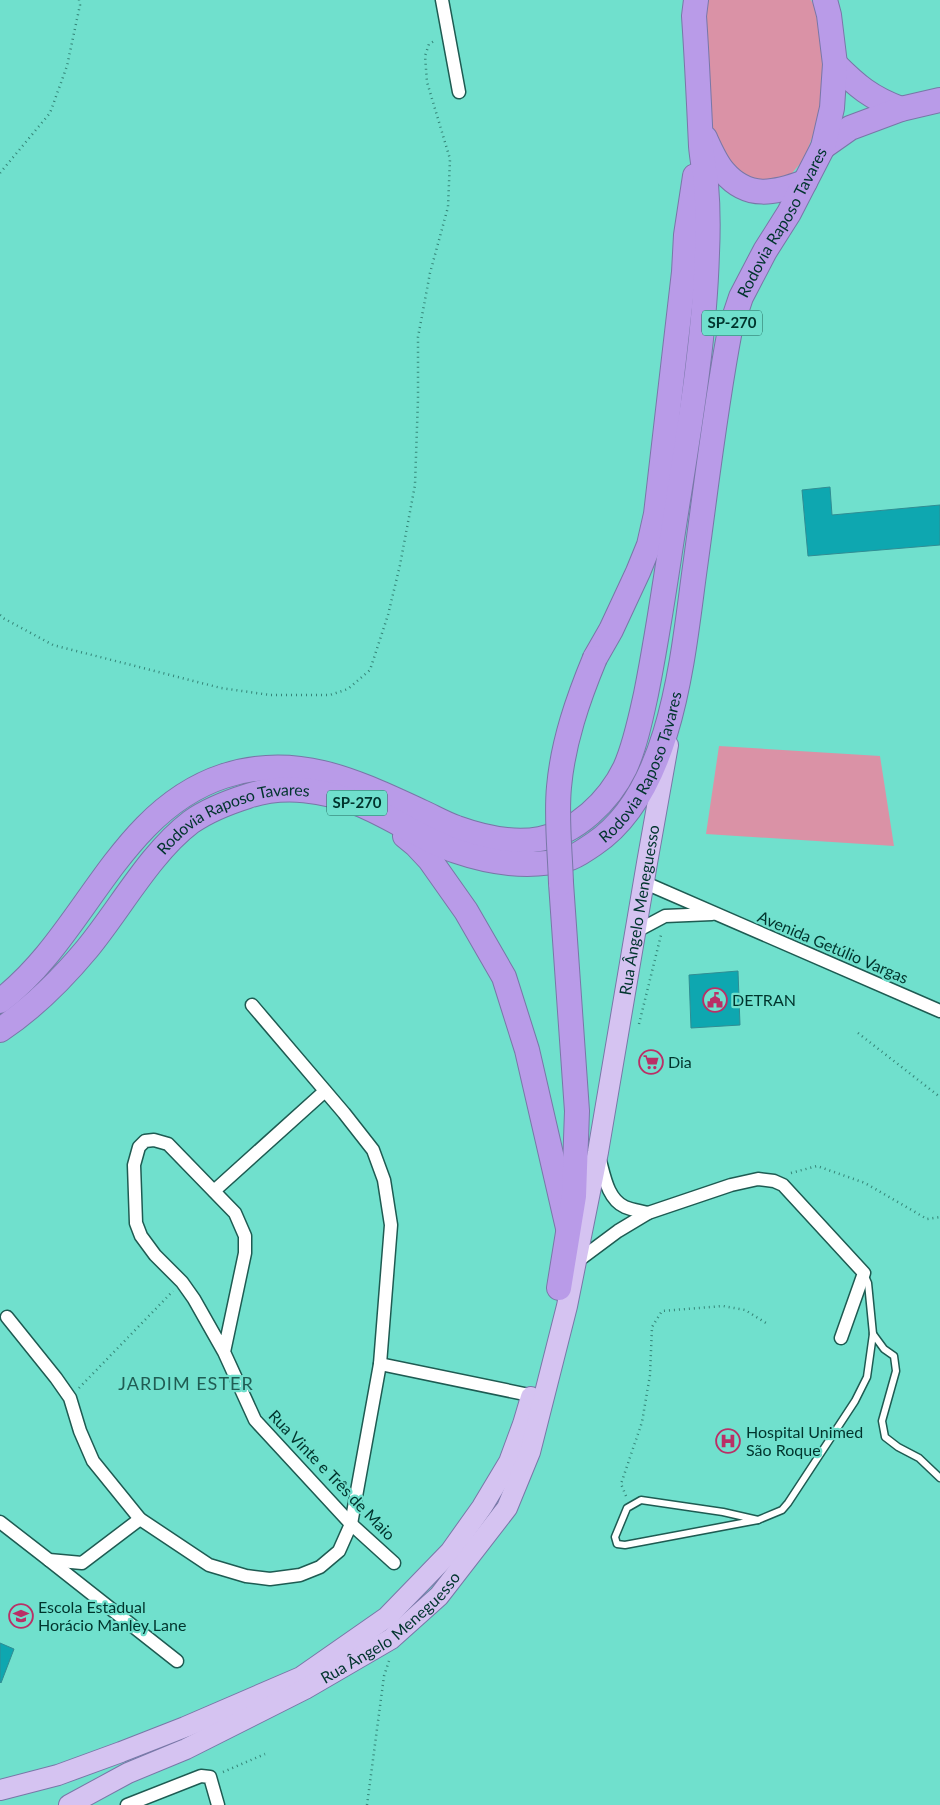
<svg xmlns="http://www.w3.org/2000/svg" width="940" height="1805" font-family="Lato,sans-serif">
<rect width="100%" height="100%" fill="#70e0cd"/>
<!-- green -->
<g fill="#da92a6">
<polygon points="708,0 811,0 816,9 826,73 818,122 804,159 788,178 746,182 726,161 710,125 702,26"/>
<polygon points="719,746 880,756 894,846 706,834"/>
</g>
<!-- building -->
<g fill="#0ea7b0" stroke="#308d93">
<polygon points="830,487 832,515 940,505 940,545 808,556 802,490"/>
<polygon points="738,971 740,1025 691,1028 689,975"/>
<polygon points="0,1643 14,1649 1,1683 0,1682"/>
</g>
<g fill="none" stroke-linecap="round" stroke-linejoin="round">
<!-- lane casing -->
<g stroke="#1e5b52" stroke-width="9">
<g id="lane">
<polyline points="873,1334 884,1349 894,1356 896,1371 882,1421 885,1437 898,1447 919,1458 940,1478"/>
<polygon points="641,1500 723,1512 758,1520 625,1545 617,1544 615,1537 627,1508"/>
<polyline points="758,1520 782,1510 788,1503 855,1401 867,1377 873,1334 868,1283 864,1274"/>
</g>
</g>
<!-- street casing -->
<g stroke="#1e5b52" stroke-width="15">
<g id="street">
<polyline points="442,0 459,92"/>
<polyline points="643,882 940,1011"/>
<polyline points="635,932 665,916 712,914"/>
<path d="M599,1157C604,1174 607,1199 625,1207C632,1210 641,1211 648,1213"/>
<polyline points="214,1191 325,1091"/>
<polyline points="575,1263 618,1231 648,1213 731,1185 758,1179 774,1181 783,1185 864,1273 841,1338"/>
<polyline points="7,1317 56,1378 70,1398 80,1431 93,1461 140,1519 209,1565 246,1576 270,1579 300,1575 320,1567 339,1551 351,1524 380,1364 391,1225 384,1180 373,1150 344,1113 252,1005"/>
<polyline points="224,1352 245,1253 245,1236 235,1213 168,1144 154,1140 145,1141 139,1147 134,1165 136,1223 141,1236 155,1255 182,1282 194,1299 224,1352 255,1420 351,1524 394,1563"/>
<polyline points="380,1364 539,1397"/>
<polyline points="0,1522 49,1560 82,1563 140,1519"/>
<polyline points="49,1560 177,1661"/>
<polyline points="127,1805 201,1776 210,1777 218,1805"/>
</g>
</g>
<!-- primary casing -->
<g stroke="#7877a7" stroke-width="22">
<g id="primary">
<polyline points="0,1790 58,1775 121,1752 185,1727 301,1677 387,1617 450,1552 482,1507 509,1462 523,1424 531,1397"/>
<path id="s1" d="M69,1805L128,1773L186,1749L305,1689L391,1639L439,1596L507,1508L530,1452L567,1306L598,1152L647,863L668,745"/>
</g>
</g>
<!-- highway casing -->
<g stroke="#7877a7" stroke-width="26">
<g id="highway">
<path d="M835,64C857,86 871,98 901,109"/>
<path d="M705,138C710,149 716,163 724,172C748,200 775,193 805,182"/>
<polyline points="823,147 850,128 901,109 940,100"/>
<polyline points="595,658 611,630 638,572 649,545 656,514 684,272 686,235 695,176"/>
<polyline points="405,836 416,845 430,860 466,911 504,977 527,1050 568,1228"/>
<path d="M0,1001C85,937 117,811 224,776C297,752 357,782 422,812C433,817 445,824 457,828C482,837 513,844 540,839C576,833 609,801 625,768C635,746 641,717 646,694C655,649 662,604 669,558C684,457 704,356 707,253C708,231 708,207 706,184C705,172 702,159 701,146C699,103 697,59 694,16L696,0"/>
<path id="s2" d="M0,1030C33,1008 62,979 87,949C120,909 150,853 191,822C208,810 229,802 248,796C284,784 325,790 359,804C392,817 421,839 456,851C491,863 529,869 567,859C576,857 586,849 594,844C673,791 683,653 695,567C706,488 715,408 730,330L741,297L765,251L789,213L823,147L832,108L835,64L829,15L825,0"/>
<polyline points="559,1288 574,1196 577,1111 561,883"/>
</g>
</g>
<!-- path -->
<g stroke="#348477" stroke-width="2.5" stroke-dasharray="1 4" stroke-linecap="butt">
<polyline points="0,173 50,113 67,66 80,5 79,0"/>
<polyline points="0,615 3,618 53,645 221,688 270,695 330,695 348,689 370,670 388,615 400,565 415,485 418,399 418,337 430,273 448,207 450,159 427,82 425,56 429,44 436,40"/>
<polyline points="639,1024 661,935"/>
<polyline points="858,1033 940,1097"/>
<polyline points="791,1173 817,1166 865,1183 927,1219 940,1217"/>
<polyline points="79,1388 173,1291"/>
<polyline points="626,1496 621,1484 642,1422 650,1375 652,1327 662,1311 723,1306 745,1310 766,1323"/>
<polyline points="223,1772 265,1754"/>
<polyline points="367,1805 384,1676 389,1661"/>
</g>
<!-- lane -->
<use href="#lane" stroke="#fff" stroke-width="6"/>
<!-- street -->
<use href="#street" stroke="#fff" stroke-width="12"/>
<!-- primary -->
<use href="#primary" stroke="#d5c3f1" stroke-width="20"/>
<!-- highway -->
<use href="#highway" stroke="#b99be8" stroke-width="24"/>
<!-- highway-bridge casing -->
<g stroke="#7877a7" stroke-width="26" stroke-linecap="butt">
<path id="highway-bridge" d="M561,883C560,851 556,818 559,787C563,742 578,699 595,658"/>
</g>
<!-- highway-bridge -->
<use href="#highway-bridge" stroke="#b99be8" stroke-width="24"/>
</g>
<!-- icons -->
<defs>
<g id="civic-ring" transform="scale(1.25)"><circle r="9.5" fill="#70e0cd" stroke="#ba2f66" stroke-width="1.5"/><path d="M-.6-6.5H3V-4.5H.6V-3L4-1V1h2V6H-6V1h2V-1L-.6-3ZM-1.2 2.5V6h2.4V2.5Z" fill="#ba2f66"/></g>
<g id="supermarket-ring" transform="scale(1.25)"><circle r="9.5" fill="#70e0cd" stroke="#ba2f66" stroke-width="1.5"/><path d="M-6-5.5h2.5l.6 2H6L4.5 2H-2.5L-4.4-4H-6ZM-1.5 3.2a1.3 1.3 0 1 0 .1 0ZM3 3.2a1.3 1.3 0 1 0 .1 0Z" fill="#ba2f66"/></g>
<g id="hospital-ring" transform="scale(1.25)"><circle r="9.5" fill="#70e0cd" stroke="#ba2f66" stroke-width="1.5"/><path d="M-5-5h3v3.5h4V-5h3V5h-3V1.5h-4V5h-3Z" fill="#ba2f66"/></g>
<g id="school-ring" transform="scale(1.25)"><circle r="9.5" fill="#70e0cd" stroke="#ba2f66" stroke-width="1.5"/><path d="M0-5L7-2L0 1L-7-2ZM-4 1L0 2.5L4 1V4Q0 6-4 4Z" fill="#ba2f66"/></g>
</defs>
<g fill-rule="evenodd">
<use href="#civic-ring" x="715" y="1000"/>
<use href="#supermarket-ring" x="651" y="1062"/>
<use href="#hospital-ring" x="728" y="1441"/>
<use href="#school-ring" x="21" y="1616"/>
</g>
<g text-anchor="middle" stroke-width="4.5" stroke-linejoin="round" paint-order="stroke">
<!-- shield labels -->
<g fill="#70e0cd" stroke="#22685d" stroke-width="1">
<rect x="702" y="310.5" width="60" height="25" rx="4"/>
<rect x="327" y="790.5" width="60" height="25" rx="4"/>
</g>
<g font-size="15" font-weight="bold" fill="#00342d">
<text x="732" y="328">SP-270</text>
<text x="357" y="808">SP-270</text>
</g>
<!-- street labels -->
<g font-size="16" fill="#00342d" stroke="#70e0cd">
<text dy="6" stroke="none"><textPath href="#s2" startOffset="1375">Rodovia Raposo Tavares</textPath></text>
<text dy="6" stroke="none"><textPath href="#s2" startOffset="805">Rodovia Raposo Tavares</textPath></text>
<text dy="6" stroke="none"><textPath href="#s2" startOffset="325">Rodovia Raposo Tavares</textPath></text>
<text dy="6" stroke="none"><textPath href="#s1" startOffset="1152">Rua Ângelo Meneguesso</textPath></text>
<text transform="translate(833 947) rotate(23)" y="6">Avenida Getúlio Vargas</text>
<text transform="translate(332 1475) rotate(46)" y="6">Rua Vinte e Três de Maio</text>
<text dy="6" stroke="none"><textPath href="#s1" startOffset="369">Rua Ângelo Meneguesso</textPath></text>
</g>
<!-- poi labels -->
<g font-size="16" fill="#00342d" stroke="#70e0cd" text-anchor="start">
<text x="732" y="1006">DETRAN</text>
<text x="668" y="1068">Dia</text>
<text x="746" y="1438">Hospital Unimed<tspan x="746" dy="18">São Roque</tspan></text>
<text x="38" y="1613">Escola Estadual<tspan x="38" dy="18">Horácio Manley Lane</tspan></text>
</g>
<!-- neighbourhood labels -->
<g font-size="18" letter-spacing="1" fill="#205d54" stroke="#70e0cd">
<text x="186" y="1390">JARDIM ESTER</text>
</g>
</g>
</svg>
